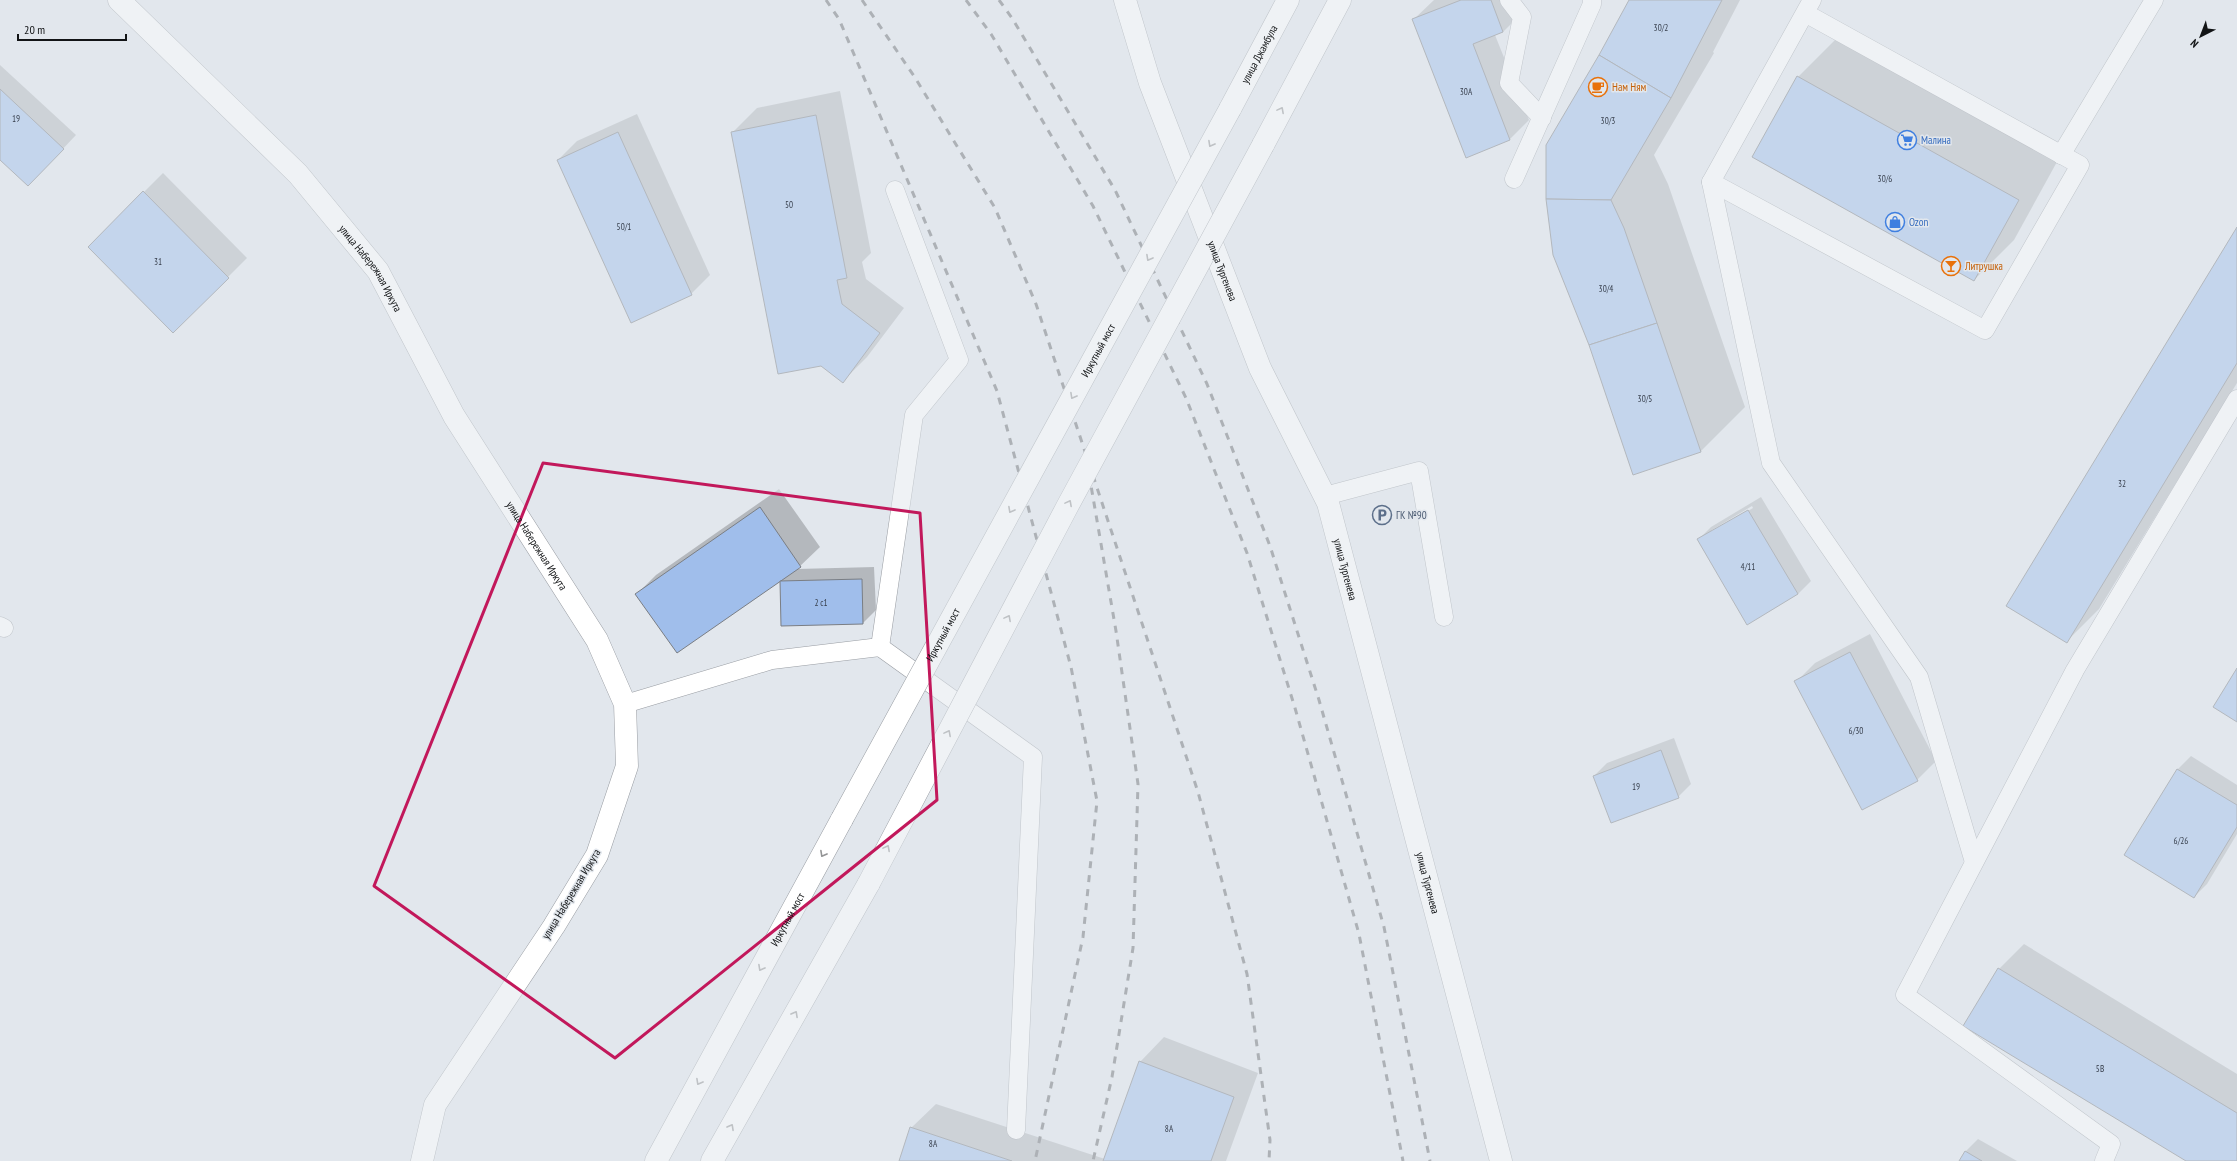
<svg xmlns="http://www.w3.org/2000/svg" width="2237" height="1161" font-family="'PT Sans Narrow',sans-serif">
<rect width="100%" height="100%" fill="#e2e7ed"/>
<!-- shadow -->
<g fill="#0003" fill-rule="evenodd">
<polygon points="1434,0 1517,0 1522,13 1503,32 1495,35 1529,120 1510,139 1467,156 1413,20"/>
<polygon points="1631,0 1740,0 1713,52 1714,53 1654,155 1668,184 1745,407 1701,451 1634,474 1590,345 1600,56"/>
<polygon points="1838,37 2058,160 2014,240 1974,280 1798,77"/>
<polygon points="0,65 76,135 41,172 0,158"/>
<polygon points="840,91 871,253 862,262 866,279 904,308 867,357 843,381 733,132 757,108"/>
<polygon points="637,114 710,275 691,294 558,160 577,141"/>
<polygon points="163,173 247,258 173,332 89,247"/>
<polygon points="2237,228 2237,383 2099,609 2067,641"/>
<polygon points="779,489 820,547 797,569 874,567 876,610 863,623 782,625 781,580 637,594 656,575"/>
<path d="M1761,497L1811,581L1798,594L1698,540L1711,527ZM1752,506L1753,508L1712,532V530Z"/>
<polygon points="1870,634 1936,761 1917,780 1863,808 1796,682 1815,663"/>
<polygon points="1674,738 1691,784 1678,797 1594,776 1607,763"/>
<polygon points="2191,756 2237,785 2237,834 2207,884 2194,897 2126,855 2178,769"/>
<polygon points="2024,944 2237,1074 2237,1161 2188,1161 1965,1025 1999,969"/>
<polygon points="1164,1037 1258,1073 1226,1161 900,1161 911,1128 936,1104 1105,1159 1140,1062"/>
<polygon points="1978,1139 2017,1161 1960,1161 1965,1152"/>
</g>
<!-- building -->
<g fill="#a0beeb" stroke="#7a7e84">
<polygon points="1461,0 1491,0 1503,32 1473,44 1510,140 1466,158 1412,19"/>
<polygon points="1629,0 1722,0 1671,98 1599,55"/>
<polygon points="1599,55 1671,98 1611,200 1546,199 1546,145"/>
<polygon points="1797,76 2019,200 1974,281 1752,157"/>
<polygon points="0,89 64,149 28,186 0,160"/>
<polygon points="816,115 847,278 837,280 842,304 880,333 843,383 821,366 778,374 731,132"/>
<polygon points="618,132 692,295 631,323 557,160"/>
<polygon points="143,191 229,278 173,333 88,247"/>
<polygon points="1546,199 1611,200 1624,228 1657,323 1589,345 1553,255"/>
<polygon points="2237,227 2237,363 2067,643 2006,606"/>
<polygon points="1657,323 1701,452 1633,475 1589,345"/>
<polygon points="760,507 801,567 677,653 635,594"/>
<polygon points="1748,510 1798,594 1747,625 1697,539"/>
<polygon points="862,579 863,624 781,626 780,581"/>
<polygon points="1850,652 1918,781 1862,810 1794,681"/>
<polygon points="2237,668 2237,722 2213,707"/>
<polygon points="1661,750 1679,798 1611,823 1593,776"/>
<polygon points="2177,769 2237,805 2237,827 2194,898 2124,855"/>
<polygon points="1998,968 2237,1113 2237,1161 2186,1161 1963,1026"/>
<polygon points="1139,1061 1234,1097 1211,1161 1103,1161"/>
<polygon points="910,1127 1012,1161 899,1161"/>
<polygon points="1965,1151 1982,1161 1959,1161"/>
</g>
<g fill="none" stroke-linecap="round" stroke-linejoin="round">
<!-- service casing -->
<g stroke="#999da3" stroke-width="19">
<g id="service">
<polyline points="1509,0 1522,17 1509,83 1542,118"/>
<polyline points="1805,13 2080,165 1985,330 1711,182 1812,0"/>
<polyline points="2061,155 2154,0"/>
<polyline points="1514,179 1592,4 1592,0"/>
<polyline points="1711,182 1771,463 1919,677 1974,862"/>
<polyline points="1325,496 1419,471 1444,617"/>
<polyline points="0,626 4,628"/>
<polyline points="880,647 1033,757 1016,1130"/>
<polyline points="625,704 772,660 880,647 914,415 959,360 895,190"/>
<polyline points="2104,1161 2111,1144 1905,995 2075,670 2237,399"/>
</g>
</g>
<!-- minor casing -->
<g stroke="#999da3" stroke-width="23">
<g id="minor">
<path id="s1" d="M1125,0L1150,83L1260,368L1328,503L1501,1161"/>
</g>
</g>
<!-- secondary casing -->
<g stroke="#999da3" stroke-width="23">
<g id="secondary">
<path id="s2" d="M119,0L298,174L378,271L454,416L597,640L625,704L627,766L597,855L554,926L435,1105L422,1161"/>
</g>
</g>
<!-- primary casing -->
<g stroke="#999da3" stroke-width="23">
<g id="primary">
<path id="s3" d="M1230,109L1288,0"/>
<polyline points="1263,145 1340,0"/>
<path id="s4" d="M656,1161L842,819"/>
<polyline points="712,1161 869,883"/>
</g>
</g>
<!-- service -->
<use href="#service" stroke="#fff" stroke-width="18"/>
<!-- minor -->
<use href="#minor" stroke="#fff" stroke-width="22"/>
<!-- secondary -->
<use href="#secondary" stroke="#fff" stroke-width="22"/>
<!-- primary -->
<use href="#primary" stroke="#fff" stroke-width="22"/>
<!-- rail -->
<g stroke="#6d7074" stroke-width="3" stroke-dasharray="7 7" stroke-linecap="butt">
<polyline points="826,0 839,19 997,391 1071,667 1097,801 1083,937 1035,1161"/>
<polyline points="862,0 914,76 995,208 1036,304 1198,792 1247,974 1270,1140 1269,1161"/>
<polyline points="966,0 991,34 1093,206 1186,398 1247,553 1295,708 1359,934 1403,1161"/>
<polyline points="999,0 1012,18 1115,190 1207,384 1270,546 1319,700 1384,927 1430,1161"/>
<polyline points="1089,474 1116,631 1138,784 1133,948 1112,1077 1093,1161"/>
</g>
<!-- primary-bridge casing -->
<g stroke="#999da3" stroke-width="23" stroke-linecap="butt">
<g id="primary-bridge">
<path id="s5" d="M842,819L1230,109"/>
<polyline points="869,883 1067,507 1263,145"/>
</g>
</g>
<!-- primary-bridge -->
<use href="#primary-bridge" stroke="#fff" stroke-width="22"/>
</g>
<!-- one-way arrows -->
<defs><path id="oneway-chevron" d="M-2-3.5L2.5 0L-2 3.5" fill="none" stroke-width="1.6" stroke-linecap="round" stroke-linejoin="round"/></defs>
<g stroke="#949596">
<use href="#oneway-chevron" transform="translate(1281 110) rotate(-62)"/>
<use href="#oneway-chevron" transform="translate(1211 144) rotate(119)"/>
<use href="#oneway-chevron" transform="translate(1149 258) rotate(119)"/>
<use href="#oneway-chevron" transform="translate(1073 396) rotate(119)"/>
<use href="#oneway-chevron" transform="translate(1069 503) rotate(-62)"/>
<use href="#oneway-chevron" transform="translate(1011 510) rotate(119)"/>
<use href="#oneway-chevron" transform="translate(1008 618) rotate(-62)"/>
<use href="#oneway-chevron" transform="translate(948 733) rotate(-62)"/>
<use href="#oneway-chevron" transform="translate(887 848) rotate(-62)"/>
<use href="#oneway-chevron" transform="translate(823 854) rotate(119)"/>
<use href="#oneway-chevron" transform="translate(761 968) rotate(119)"/>
<use href="#oneway-chevron" transform="translate(795 1014) rotate(-61)"/>
<use href="#oneway-chevron" transform="translate(699 1082) rotate(119)"/>
<use href="#oneway-chevron" transform="translate(731 1127) rotate(-61)"/>
</g>
<!-- marked area -->
<path d="M0 0H2237V1161H0ZM543,463L920,513L937,800L615,1058L374,886Z" fill="#e2e7ed" fill-opacity=".55" fill-rule="evenodd"/>
<path fill="none" stroke="#c2185b" stroke-width="3" stroke-linejoin="round" d="M543,463L920,513L937,800L615,1058L374,886Z"/>
<!-- icons -->
<defs>
<g id="cafe-ring" transform="scale(1)"><circle r="9.5" fill="#e2e7ed" stroke="#e8710a" stroke-width="1.5"/><path d="M-5.5-4.5H6V0H3Q3 3.5 0 3.5H-2.5Q-5.5 3.5-5.5 0ZM3-3.2v2h1.7v-2ZM-6 4.5H4V6H-6Z" fill="#e8710a"/></g>
<g id="supermarket-ring" transform="scale(1)"><circle r="9.5" fill="#e2e7ed" stroke="#3f7fe0" stroke-width="1.5"/><path d="M-6-5.5h2.5l.6 2H6L4.5 2H-2.5L-4.4-4H-6ZM-1.5 3.2a1.3 1.3 0 1 0 .1 0ZM3 3.2a1.3 1.3 0 1 0 .1 0Z" fill="#3f7fe0"/></g>
<g id="shop-ring" transform="scale(1)"><circle r="9.5" fill="#e2e7ed" stroke="#3f7fe0" stroke-width="1.5"/><path d="M-5-2.5h2.3a2.7 3.5 0 0 1 5.4 0H5L5.5 6h-11ZM-1.5-2.5h3a1.5 2.3 0 0 0-3 0Z" fill="#3f7fe0"/></g>
<g id="bar-ring" transform="scale(1)"><circle r="9.5" fill="#e2e7ed" stroke="#e8710a" stroke-width="1.5"/><path d="M-6-5H6L.8 .8V4.5H3.5V6h-7V4.5H-.8V.8Z" fill="#e8710a"/></g>
<g id="parking-ring" transform="scale(1)"><circle r="9.5" fill="#e2e7ed" stroke="#5c6f8a" stroke-width="1.5"/><path d="M-3.5-5.5H1a3.5 3.5 0 0 1 0 7H-1V5.5H-3.5ZM-1-3.4V-.6H.8a1.4 1.4 0 0 0 0-2.8Z" fill="#5c6f8a"/></g>
</defs>
<g fill-rule="evenodd">
<use href="#cafe-ring" x="1598" y="87"/>
<use href="#supermarket-ring" x="1907" y="140"/>
<use href="#shop-ring" x="1895" y="222"/>
<use href="#bar-ring" x="1951" y="266"/>
<use href="#parking-ring" x="1382" y="515"/>
</g>
<g text-anchor="middle" stroke-width="3" stroke-linejoin="round" paint-order="stroke">
<!-- number labels -->
<g font-size="9" fill="#363e4b">
<text x="1661" y="31">30/2</text>
<text x="1466" y="95">30А</text>
<text x="16" y="122">19</text>
<text x="1608" y="124">30/3</text>
<text x="1885" y="182">30/6</text>
<text x="789" y="208">50</text>
<text x="624" y="230">50/1</text>
<text x="158" y="265">31</text>
<text x="1606" y="292">30/4</text>
<text x="1645" y="402">30/5</text>
<text x="2122" y="487">32</text>
<text x="1748" y="570">4/11</text>
<text x="821" y="606">2 с1</text>
<text x="1856" y="734">6/30</text>
<text x="1636" y="790">19</text>
<text x="2181" y="844">6/26</text>
<text x="2100" y="1072">5В</text>
<text x="1169" y="1132">8А</text>
<text x="933" y="1147">8А</text>
</g>
<!-- street labels -->
<g font-size="11" fill="#121416" stroke="#e2e7ed">
<text dy="4" stroke="none"><textPath href="#s3" startOffset="62">улица Джамбула</textPath></text>
<text dy="4" stroke="none"><textPath href="#s2" startOffset="369">улица Набережная Иркута</textPath></text>
<text dy="4" stroke="none"><textPath href="#s1" startOffset="288">улица Тургенева</textPath></text>
<text dy="4" stroke="none"><textPath href="#s5" startOffset="534">Иркутный мост</textPath></text>
<text dy="4" stroke="none"><textPath href="#s2" startOffset="693">улица Набережная Иркута</textPath></text>
<text dy="4" stroke="none"><textPath href="#s1" startOffset="612">улица Тургенева</textPath></text>
<text dy="4" stroke="none"><textPath href="#s5" startOffset="210">Иркутный мост</textPath></text>
<text dy="4" stroke="none"><textPath href="#s1" startOffset="936">улица Тургенева</textPath></text>
<text transform="translate(571 894) rotate(-59)" y="4">улица Набережная Иркута</text>
<text dy="4" stroke="none"><textPath href="#s4" startOffset="275">Иркутный мост</textPath></text>
</g>
<!-- food labels -->
<g font-size="11" fill="#c56008" stroke="#e2e7ed" text-anchor="start">
<text x="1612" y="91">Нам Ням</text>
<text x="1965" y="270">Литрушка</text>
</g>
<!-- shop labels -->
<g font-size="11" fill="#366cbe" stroke="#e2e7ed" text-anchor="start">
<text x="1921" y="144">Малина</text>
<text x="1909" y="226">Ozon</text>
</g>
<!-- service labels -->
<g font-size="11" fill="#4e5e75" stroke="#e2e7ed" text-anchor="start">
<text x="1396" y="519">ГК №90</text>
</g>
</g>
<!-- north arrow -->
<g transform="translate(2201 36) rotate(222)" stroke="#e2e7ed" stroke-width="3" paint-order="stroke">
<path d="M0-3L7 15L0 10L-7 15Z" fill="#121416"/>
<text y="-6" font-size="11" font-weight="bold" text-anchor="middle" fill="#121416">N</text>
</g>
<!-- scale -->
<path d="M18 34v6h108v-6" fill="none" stroke="#121416" stroke-width="2"/>
<text x="24" y="34" font-size="12" fill="#121416" stroke="#e2e7ed" stroke-width="3" paint-order="stroke">20 m</text>
</svg>
